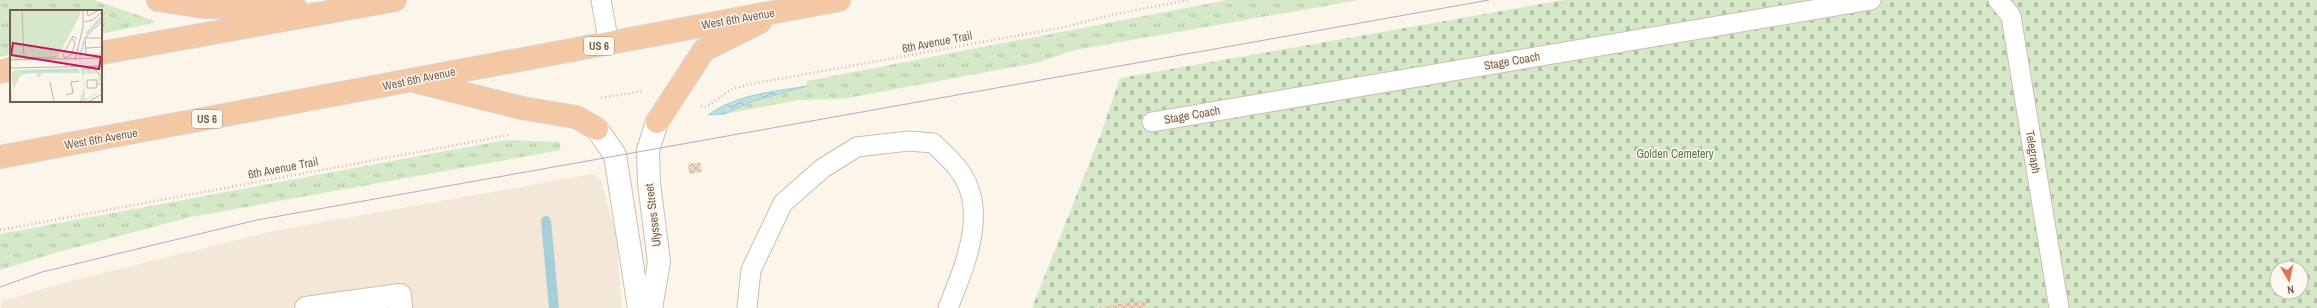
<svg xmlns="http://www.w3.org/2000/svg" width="2317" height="308" font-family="'Archivo Narrow',sans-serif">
<defs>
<pattern id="grass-tufts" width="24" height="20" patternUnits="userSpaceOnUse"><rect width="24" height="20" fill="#d5e9c8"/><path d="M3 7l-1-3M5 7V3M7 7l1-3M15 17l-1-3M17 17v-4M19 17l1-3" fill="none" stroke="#b1c0a5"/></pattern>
<pattern id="cemetery-stones" width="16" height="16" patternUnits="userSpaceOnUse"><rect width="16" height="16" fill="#d5e9c8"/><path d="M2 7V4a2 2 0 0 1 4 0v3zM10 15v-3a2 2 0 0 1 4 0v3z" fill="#b1c0a5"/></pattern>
<pattern id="water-waves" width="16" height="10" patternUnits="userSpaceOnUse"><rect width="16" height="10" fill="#bedfe5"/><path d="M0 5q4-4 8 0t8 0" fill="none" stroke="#9fb8bc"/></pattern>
<pattern id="building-cross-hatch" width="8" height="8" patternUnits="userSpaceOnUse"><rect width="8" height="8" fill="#f0d5c2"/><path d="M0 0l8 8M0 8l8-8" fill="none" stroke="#c7b0a0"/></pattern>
</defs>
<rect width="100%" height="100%" fill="#fcf5ea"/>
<!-- residential -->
<polygon fill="#f3e7d8" points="593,174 601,180 616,236 622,308 0,308 2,301 74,280 274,231"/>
<!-- grass -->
<g fill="url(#grass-tufts)">
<polygon points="0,0 94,0 155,21 153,23 101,34 101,11 11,11 11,54 0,57"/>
<polygon points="1227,0 1359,0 1075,50 1036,63 842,99 798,100 725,114 748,103 807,86 807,81"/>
<polygon points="506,140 559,142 561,150 191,217 58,252 0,270 0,234"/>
</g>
<!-- cemetery -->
<path fill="url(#cemetery-stones)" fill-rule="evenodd" d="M1564,0H2317V308H1032L1102,131L1120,78ZM2277,268H2301V292H2277Z"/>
<!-- water -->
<path fill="url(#water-waves)" stroke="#a5cfd6" d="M807,86L748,103L725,114L708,115C737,94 773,92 807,86Z"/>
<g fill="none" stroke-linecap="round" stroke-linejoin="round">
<!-- stream -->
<polyline stroke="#a5cfd6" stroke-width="10" points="546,221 554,308"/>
</g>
<!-- building -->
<g fill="url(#building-cross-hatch)">
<polygon points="700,162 702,172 689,174 688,164"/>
<polygon points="1145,300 1146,308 1100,308 1100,307"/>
</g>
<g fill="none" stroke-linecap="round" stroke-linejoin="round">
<!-- service casing -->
<g stroke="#cebdb0" stroke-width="21">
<g id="service">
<polyline points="601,0 609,44"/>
<polyline points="1998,0 2011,16 2059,308"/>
<polyline points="1152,122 1871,0"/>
<path d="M747,308L751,270L783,203L823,168L857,147L908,141L933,143C942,152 952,160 959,170C990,211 964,267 948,308"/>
</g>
</g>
<!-- minor casing -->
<g stroke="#cebdb0" stroke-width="24">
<polyline id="minor" points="306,308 400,295 401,308"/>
</g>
<!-- tertiary casing -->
<g stroke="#cebdb0" stroke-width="24">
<g id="tertiary">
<polyline points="597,129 615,155 639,308"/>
<polyline points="651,308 659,262 649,183 648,150 657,122"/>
</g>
</g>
<!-- trunk casing -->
<g stroke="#d9d1cd" stroke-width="24">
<g id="trunk">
<polyline points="158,0 204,7 296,8"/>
<polyline points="101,53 395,0"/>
<polyline points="0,72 11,69"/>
<polyline points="418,82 522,108 576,117 597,129"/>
<polyline points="657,122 704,50 760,22"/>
<polyline points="0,157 839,0"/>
</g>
</g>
<!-- path -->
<g stroke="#d5b8a5" stroke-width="2.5" stroke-dasharray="1 3" stroke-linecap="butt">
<polyline points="601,98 643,91"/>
<polyline points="701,106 706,107 732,89 751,84 1065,27 1111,15 1189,0"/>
<polyline points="0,230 509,135"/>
</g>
<!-- service -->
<use href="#service" stroke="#fff" stroke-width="19"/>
<!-- minor -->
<use href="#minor" stroke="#fff" stroke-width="22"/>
<!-- tertiary -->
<use href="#tertiary" stroke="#fff" stroke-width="22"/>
<!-- trunk -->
<use href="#trunk" stroke="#f5c8a5" stroke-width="22"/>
<!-- tram -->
<polyline stroke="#b8a7c6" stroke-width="1" points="0,287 42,272 257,220 1489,0"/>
</g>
<g text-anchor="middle" stroke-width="3" stroke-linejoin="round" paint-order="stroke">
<!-- shield labels -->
<g fill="#fef9f0" stroke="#9f8b7f" stroke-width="1">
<rect x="584" y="37" width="30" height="18" rx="3"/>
<rect x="192" y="110" width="30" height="18" rx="3"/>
</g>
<g font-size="11" font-weight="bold" fill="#765c4e">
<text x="599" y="50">US 6</text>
<text x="207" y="123">US 6</text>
</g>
<!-- street labels -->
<g font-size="12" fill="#765c4e" stroke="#fef9f0">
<text transform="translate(738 19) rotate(-10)" y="4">West 6th Avenue</text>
<text transform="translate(937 42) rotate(-11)" y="4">6th Avenue Trail</text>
<text transform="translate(1512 61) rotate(-10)" y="4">Stage Coach</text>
<text transform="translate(419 79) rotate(-12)" y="4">West 6th Avenue</text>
<text transform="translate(1192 115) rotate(-10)" y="4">Stage Coach</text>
<text transform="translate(101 139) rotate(-10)" y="4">West 6th Avenue</text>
<text transform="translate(2033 152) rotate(81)" y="4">Telegraph</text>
<text transform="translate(283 168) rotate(-11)" y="4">6th Avenue Trail</text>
<text transform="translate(653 215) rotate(-97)" y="4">Ulysses Street</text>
</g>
<!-- park labels -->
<g font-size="12" fill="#557b46" stroke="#fef9f0">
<text x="1675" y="158">Golden Cemetery</text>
</g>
</g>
<!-- overview -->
<g transform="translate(10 10)">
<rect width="92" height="92" fill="#fcf5ea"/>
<path d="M69,58L70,63H33L28,69L27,63L14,64L10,66L3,80L1,63L4,60ZM71,58H78L89,63L92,69L90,73L87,63L75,64L76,60L72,61L74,70L75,89L89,82L92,75L90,82L73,92H69L74,77Z" fill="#d5e9c8"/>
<path d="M1,0H70V5L47,49L1,50Z" fill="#d5e9c8"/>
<path fill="none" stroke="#bedfe5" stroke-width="2" d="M76,24L92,7M70,47L74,31M11,62L68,60M74,64L72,60L80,59"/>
<path fill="none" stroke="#c2b3a7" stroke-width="1" d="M12,0L14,48L46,47M77,0L78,6L89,0M73,12L83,10L92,2M74,28H92M75,28L76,45H92M75,28L92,11M62,29L65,32L62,44L55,48L53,45L63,26L67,29M76,38L92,37M0,50L92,48M65,50L73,17V0M81,57L92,66M0,58L92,56M0,63L1,92M40,72L44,92M87,74L86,78H77V70H87V74H92M56,85L63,83L61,72L69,71M78,92L92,84"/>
<path fill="#c2185b" fill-opacity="0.15" stroke="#c2185b" stroke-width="2" d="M3,33L91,47L89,59L1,45Z"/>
<rect width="92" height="92" fill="none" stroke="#765c4e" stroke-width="2"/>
</g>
<!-- north arrow -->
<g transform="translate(2289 280) rotate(171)"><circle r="19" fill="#fef9f0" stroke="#c8baaf"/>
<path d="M0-3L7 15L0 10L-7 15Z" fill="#df7455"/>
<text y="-6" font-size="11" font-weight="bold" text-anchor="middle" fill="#765c4e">N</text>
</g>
</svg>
